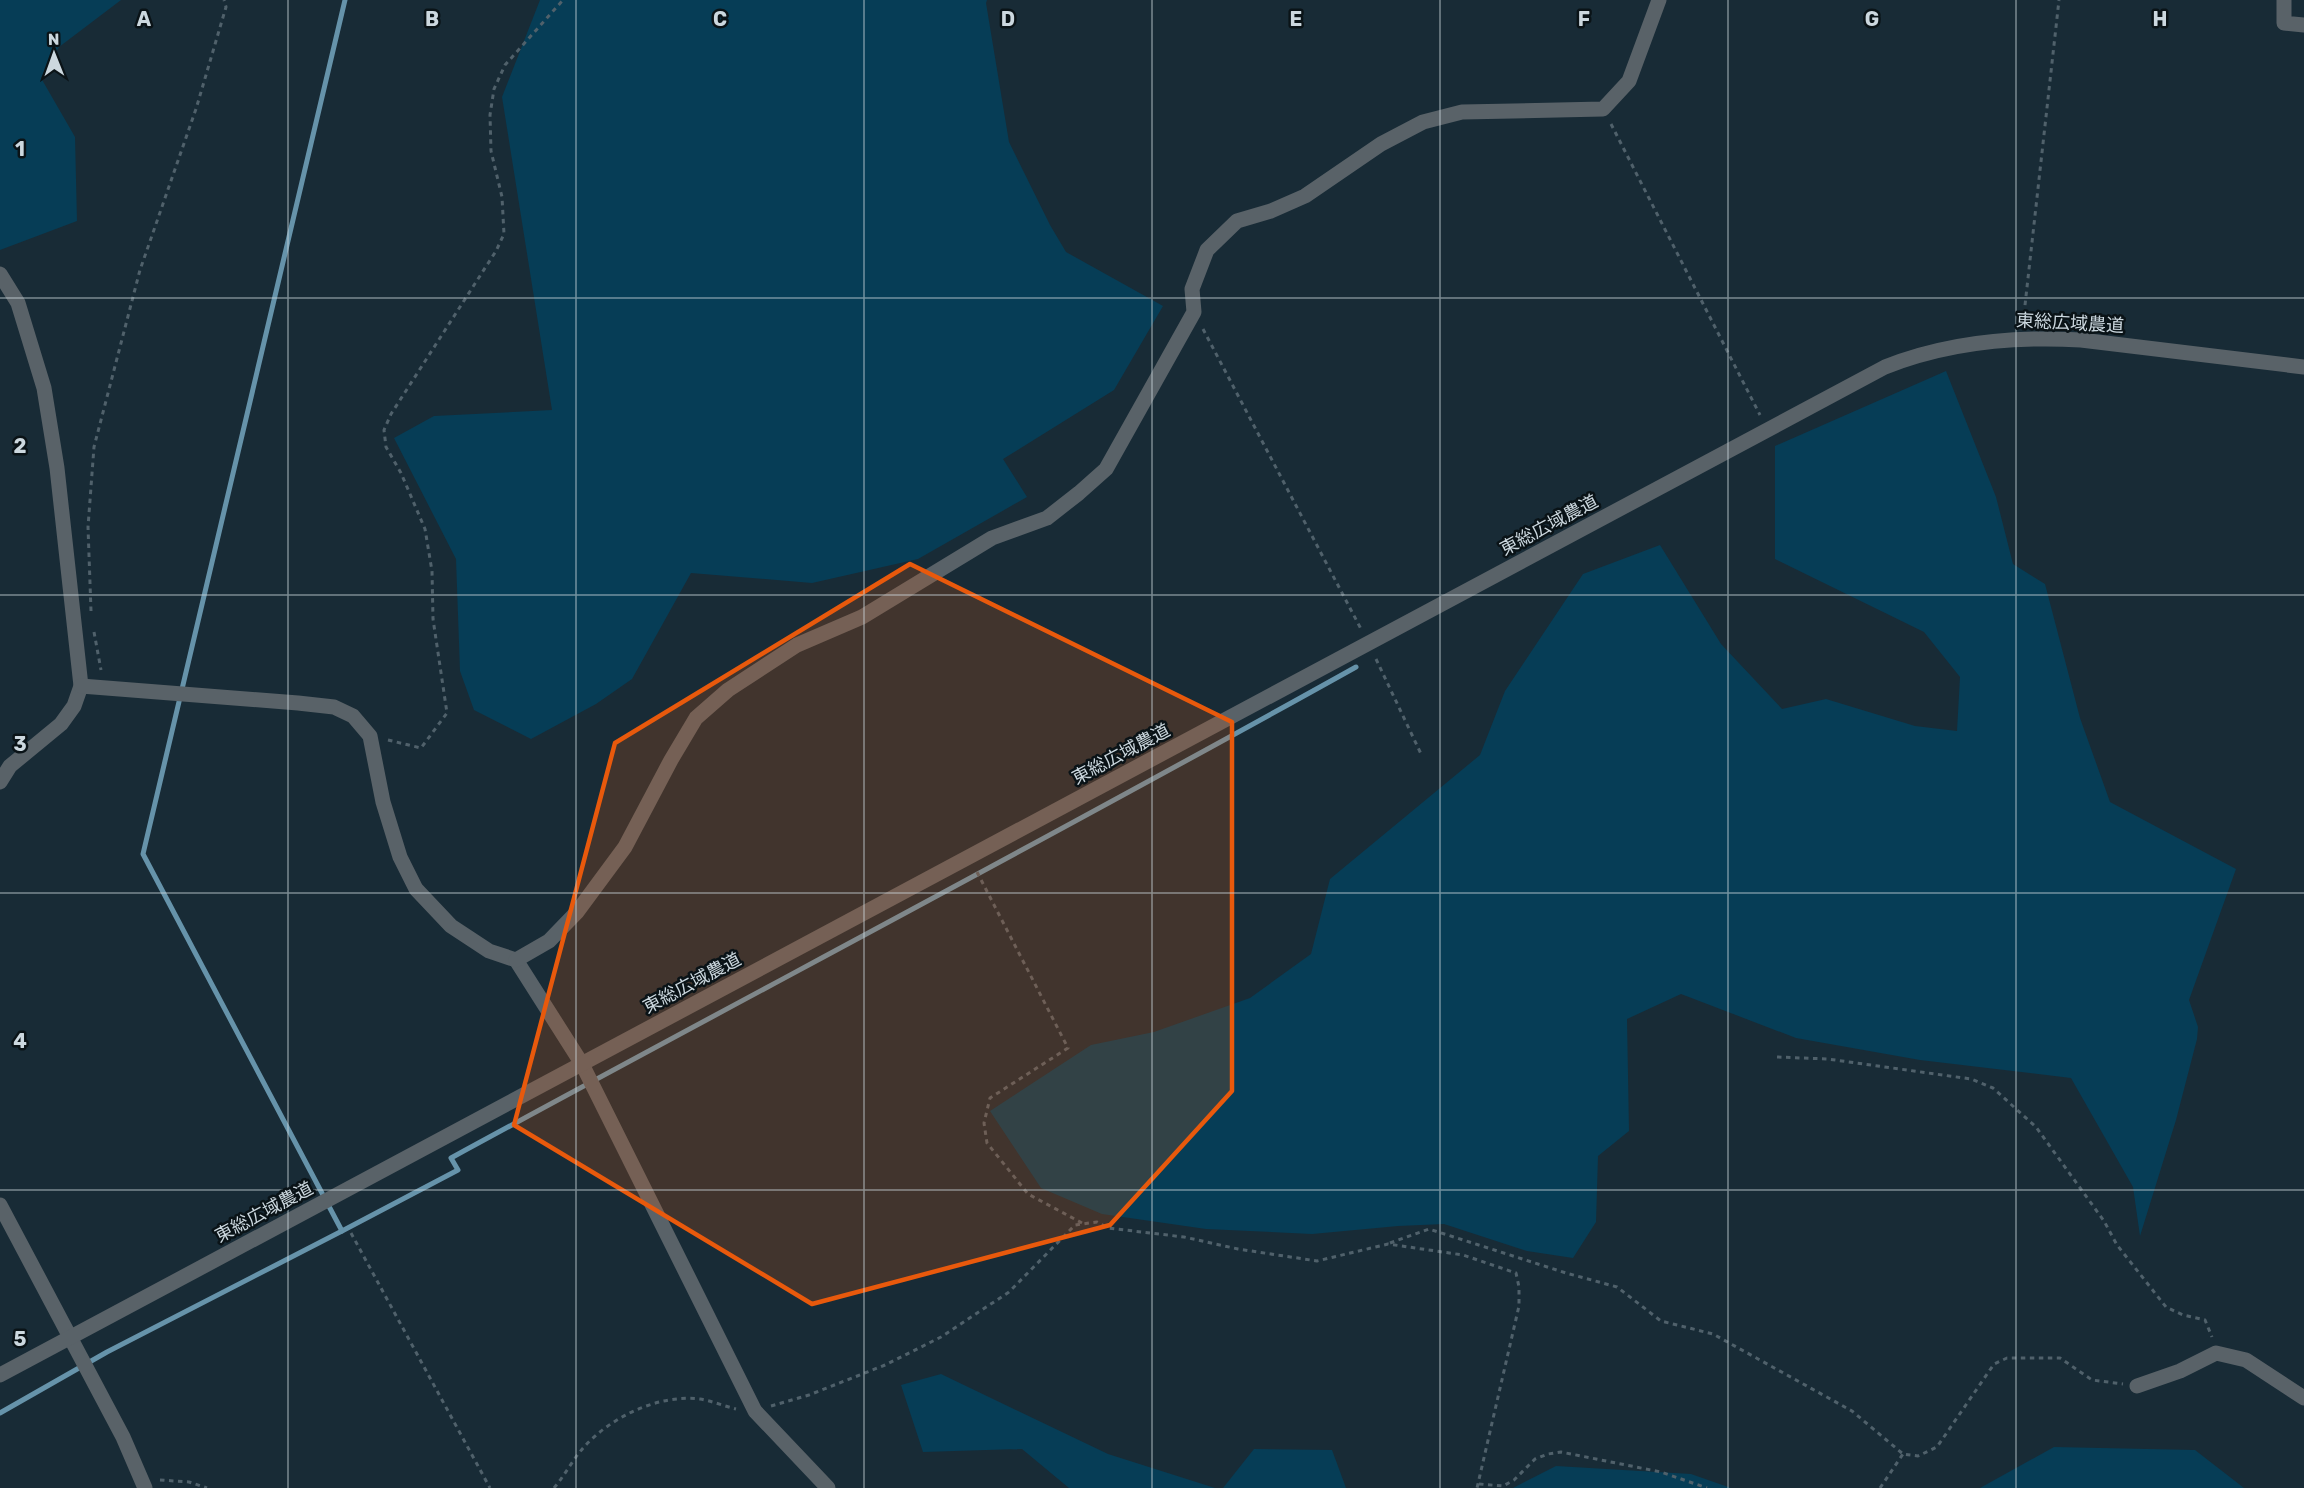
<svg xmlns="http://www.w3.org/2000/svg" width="2304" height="1488" font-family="Rubik,'Noto Sans JP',sans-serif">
<rect width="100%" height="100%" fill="#182b36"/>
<!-- green -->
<g fill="#063d56">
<polygon points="0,0 121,0 59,47 41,78 75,137 77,221 0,250"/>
<polygon points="540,0 987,0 986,3 1009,142 1050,225 1066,252 1163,306 1114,390 1003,459 1027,497 918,559 812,583 691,573 632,679 596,704 531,739 474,710 460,671 456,559 394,438 434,416 552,410 502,97"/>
<polygon points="1946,371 1996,497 2013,564 2045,584 2080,718 2110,802 2236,869 2189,1000 2198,1027 2197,1039 2176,1120 2140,1236 2133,1187 2071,1078 1920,1060 1796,1038 1681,994 1627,1019 1629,1131 1598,1156 1596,1222 1573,1258 1527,1251 1444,1224 1398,1226 1312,1234 1206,1229 1102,1214 1041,1188 990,1111 1091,1045 1154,1032 1250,998 1311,954 1330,879 1480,755 1505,691 1583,574 1660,545 1721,644 1782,709 1826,699 1915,726 1957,731 1960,677 1924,632 1775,559 1775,446"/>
<polygon points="941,1374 1108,1454 1215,1488 1069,1488 1022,1449 923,1452 901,1385"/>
<polygon points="2054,1447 2195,1450 2244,1488 1980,1488"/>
<polygon points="1254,1449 1332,1450 1346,1488 1223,1488"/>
<polygon points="1556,1466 1691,1474 1731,1488 1513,1488"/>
</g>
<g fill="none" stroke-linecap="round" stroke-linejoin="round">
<!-- stream -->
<g stroke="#6693aa" stroke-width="5">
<path d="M342,1231L458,1170L451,1158C752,994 1057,834 1356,667"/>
<polyline points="0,1413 107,1352 342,1231 143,854 345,0"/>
</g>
<!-- path -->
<g stroke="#50616b" stroke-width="3" stroke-dasharray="4.5 4.5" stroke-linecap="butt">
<polyline points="1611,124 1760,415"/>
<polyline points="2023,323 2059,0"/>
<polyline points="1203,329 1361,629"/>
<polyline points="91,611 88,527 94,447 140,270 196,109 226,7 224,0"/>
<polyline points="94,632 101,670"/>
<polyline points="1376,659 1422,756"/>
<polyline points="388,740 421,748 447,713 433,619 432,571 425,529 401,473 386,447 384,430 391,414 496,251 504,234 502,197 491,151 490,115 494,89 505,65 563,0"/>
<polyline points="977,872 1068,1048 990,1098 984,1123 987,1143 1028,1194 1082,1223"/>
<polyline points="1777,1057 1828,1059 1971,1079 1993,1088 2036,1127 2104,1221 2117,1245 2166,1307 2183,1315 2205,1320 2212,1337"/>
<polyline points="351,1233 490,1488"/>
<polyline points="1390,1243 1429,1229 1566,1273 1617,1287 1661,1321 1713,1334 1852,1411 1903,1454 1918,1456 1937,1447 1994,1364 2007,1358 2060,1358 2092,1380 2123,1384"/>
<polyline points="771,1406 809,1395 885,1365 941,1337 1009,1292 1075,1225 1097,1222 1108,1228 1184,1237 1238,1249 1317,1261 1388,1244 1463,1255 1516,1273 1519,1287 1519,1306 1477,1488"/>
<polyline points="160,1480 189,1482 207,1488"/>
<polyline points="1479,1484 1503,1486 1514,1480 1535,1459 1548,1454 1561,1452 1661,1472 1707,1488"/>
<path d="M554,1488C565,1475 573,1459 584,1447C611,1417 658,1394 700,1399C712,1401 724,1406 736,1409"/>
<polyline points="1880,1488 1903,1454"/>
</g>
<!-- minor -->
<g stroke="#596268" stroke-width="15">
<polyline points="2284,0 2284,23 2304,25"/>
<polyline points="0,274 18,303 44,388 57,468 81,686 74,706 61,724 10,766 0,782"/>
<polyline points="81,686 298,703 334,707 353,716 370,736 383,802 400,857 416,889 451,926 489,951 516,960 582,1064 755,1411 828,1488"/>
<polyline points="516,960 549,941 577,912 625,847 671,760 696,718 728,690 797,645 862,617 992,538 1047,518 1079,493 1106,469 1194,312 1192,289 1207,250 1237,221 1271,211 1305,196 1381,144 1423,122 1462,112 1603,109 1629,81 1659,0"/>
<polyline points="0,1205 123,1437 145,1488"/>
<path d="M0,1375L1885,367C1948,342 2013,336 2081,340L2304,367"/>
<polyline points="2137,1386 2180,1371 2216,1353 2246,1360 2304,1398"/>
</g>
</g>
<!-- marked area -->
<path fill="#e8590c" fill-opacity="0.2" stroke="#e8590c" stroke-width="4.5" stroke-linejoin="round" d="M910,564L1232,722V1091L1110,1225L812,1304L514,1125L615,743Z"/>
<!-- grid -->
<path fill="none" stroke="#ccd8df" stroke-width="1.5" stroke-opacity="0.55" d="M288,0V1488M576,0V1488M864,0V1488M1152,0V1488M1440,0V1488M1728,0V1488M2016,0V1488M0,298H2304M0,595H2304M0,893H2304M0,1190H2304"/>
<g text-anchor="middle" stroke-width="5" stroke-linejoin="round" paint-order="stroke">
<!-- street labels -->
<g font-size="18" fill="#ccd8df" stroke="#0a1317">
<text transform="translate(2070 323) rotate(3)" y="6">東総広域農道</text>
<text transform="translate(1549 525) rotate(-28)" y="6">東総広域農道</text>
<text transform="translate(1121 754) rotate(-28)" y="6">東総広域農道</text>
<text transform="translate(692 983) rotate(-28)" y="6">東総広域農道</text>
<text transform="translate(264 1212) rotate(-28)" y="6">東総広域農道</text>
</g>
</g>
<g font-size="20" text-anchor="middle" font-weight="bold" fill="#ccd8df" stroke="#0a1317" stroke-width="5" stroke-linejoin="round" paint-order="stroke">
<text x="144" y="26">A</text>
<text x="432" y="26">B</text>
<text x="720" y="26">C</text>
<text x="1008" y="26">D</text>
<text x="1296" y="26">E</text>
<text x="1584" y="26">F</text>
<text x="1872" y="26">G</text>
<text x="2160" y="26">H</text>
<text x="20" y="156">1</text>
<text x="20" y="453">2</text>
<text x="20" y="751">3</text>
<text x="20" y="1048">4</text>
<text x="20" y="1346">5</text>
</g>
<!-- north arrow -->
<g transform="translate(54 54) rotate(359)" stroke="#0a1317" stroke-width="4.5" paint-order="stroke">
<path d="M0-4.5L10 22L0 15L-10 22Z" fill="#ccd8df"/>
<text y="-9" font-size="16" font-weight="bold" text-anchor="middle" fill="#ccd8df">N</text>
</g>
</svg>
